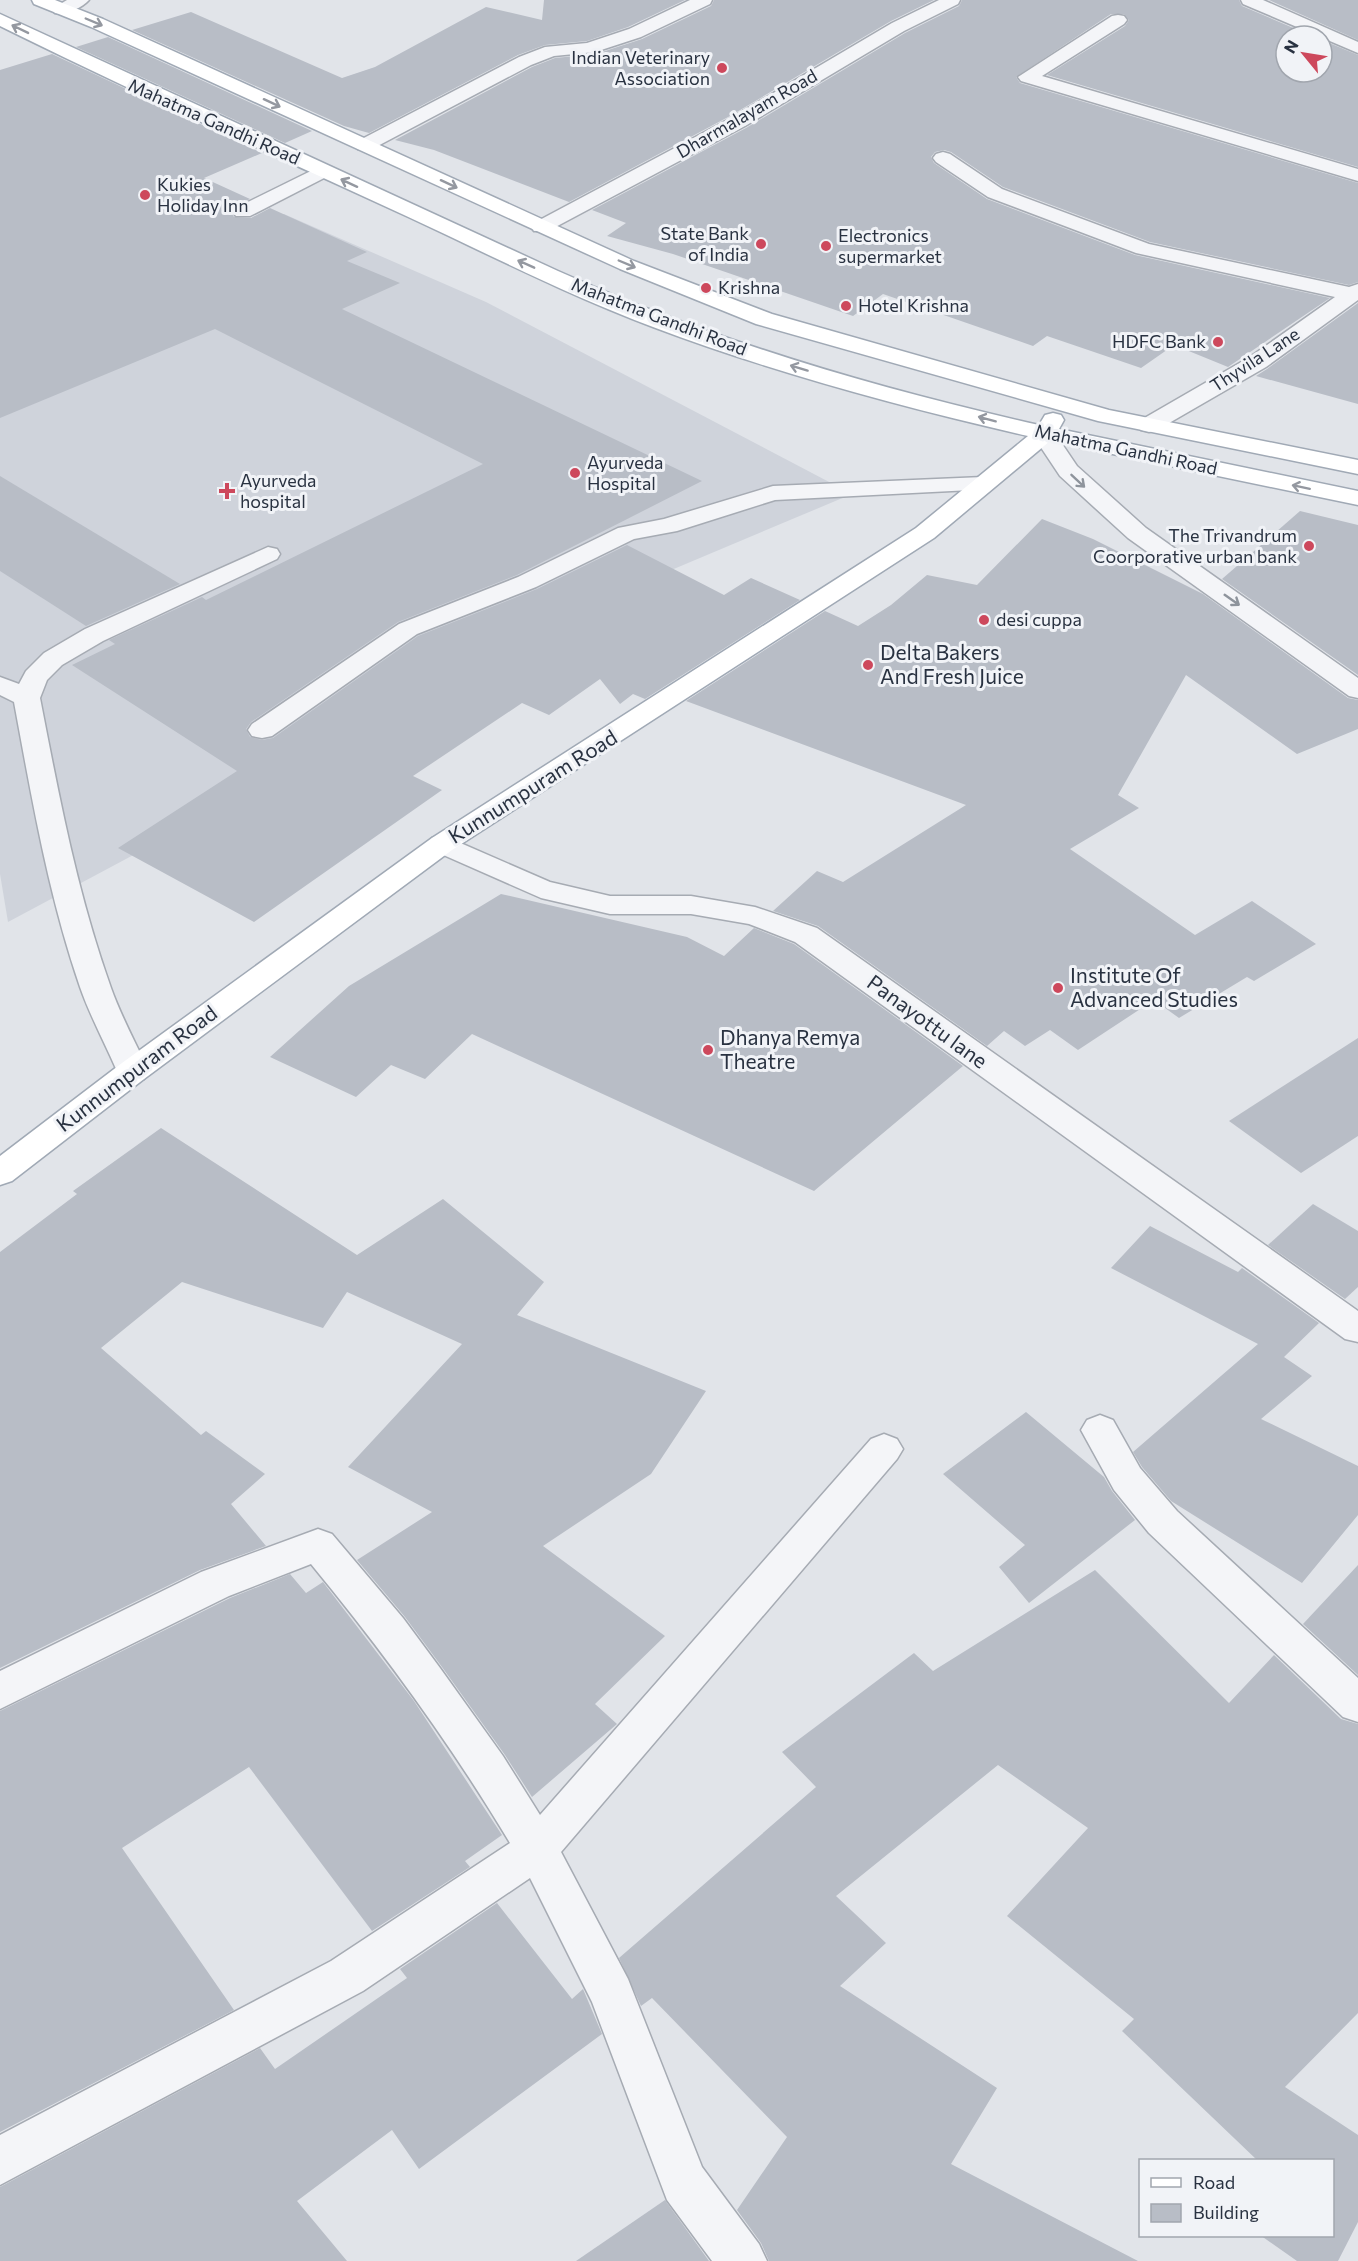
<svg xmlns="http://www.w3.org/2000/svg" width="1358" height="2261" font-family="Commissioner,sans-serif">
<rect width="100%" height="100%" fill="#e1e4e9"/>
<!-- built -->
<polygon fill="#cfd3db" points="284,214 486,302 852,494 650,579 8,922 0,874 0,333"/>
<!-- building -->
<g fill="#b8bdc6">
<polygon points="544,0 685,0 628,27 587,41 545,45 518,55 369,133 344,126 132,30 191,12 342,78 375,67 486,7 542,20"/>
<polygon points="714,0 934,0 891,21 730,116 569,202 434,150 395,140 532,67 555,58 596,54 642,39 711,6"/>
<polygon points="962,0 1239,0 1242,6 1312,36 1286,36 1286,72 1322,72 1322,40 1358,55 1358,167 1047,75 1125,26 1129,20 1124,14 1111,14 1016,77 1020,83 1358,183 1358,282 1349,285 1150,242 1003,187 951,152 944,150 935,152 931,157 934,163 987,199 1135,255 1330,298 1228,367 1174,345 1141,368 1047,336 1033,346 883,294 853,316 673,254 607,236 626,223 592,210 746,128 905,33 959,6"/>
<polygon points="1269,0 1358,0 1358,40"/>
<polygon points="108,37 312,131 285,143 76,47"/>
<polygon points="52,54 262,153 204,178 250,199 234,207 231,212 234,217 251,218 270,208 367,252 347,261 400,283 342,309 702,481 517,575 398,622 251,722 246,729 250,737 262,740 273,738 418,636 537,589 627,545 724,595 751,578 800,600 645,699 633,694 620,704 600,679 549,715 522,703 413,776 442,790 254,922 118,848 237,771 72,665 115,644 109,640 202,597 206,600 483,464 215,329 0,418 0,70"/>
<polygon points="1358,303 1358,404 1256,376 1267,369"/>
<polygon points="0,476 180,584 86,626 0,571"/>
<polygon points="1300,511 1358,525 1358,675 1222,579"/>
<polygon points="1042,519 1093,539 1203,594 1348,698 1358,700 1358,729 1297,754 1186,675 1118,795 1139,808 1070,849 1195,935 1252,901 1316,944 1254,981 1247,977 1179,1018 1154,1000 1078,1050 1050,1030 1025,1046 1004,1031 987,1046 818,926 773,911 817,871 843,882 966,805 686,701 825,611 858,626 891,605 927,575 977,585"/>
<polygon points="501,894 687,937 724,956 754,928 794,944 963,1066 814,1191 472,1034 425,1079 391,1065 356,1097 270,1057 349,986"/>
<polygon points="1358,1038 1358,1136 1301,1173 1229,1121"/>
<polygon points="161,1128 357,1255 443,1199 544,1282 517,1315 706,1391 651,1474 543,1546 665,1636 595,1704 617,1724 532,1797 505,1755 442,1667 405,1617 357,1560 432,1512 348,1467 462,1344 347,1292 323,1328 182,1282 101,1348 201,1435 206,1431 265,1474 231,1504 266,1546 200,1570 0,1668 0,1252 77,1194 73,1191"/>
<polygon points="1313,1204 1358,1231 1358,1287 1345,1299 1268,1245"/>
<polygon points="1150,1226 1238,1272 1242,1268 1319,1323 1284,1357 1312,1376 1261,1419 1358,1466 1358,1515 1302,1583 1171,1501 1142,1467 1133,1452 1258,1344 1111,1268"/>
<polygon points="1026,1412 1104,1477 1112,1491 1135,1520 1029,1603 999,1567 1025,1545 943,1474"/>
<polygon points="1358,1565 1358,1675 1303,1624"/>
<polygon points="1095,1570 1229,1703 1274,1655 1341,1719 1358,1724 1358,2013 1285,2087 1358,2135 1358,2222 1338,2261 1297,2261 1260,2235 1332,2235 1332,2160 1257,2160 1122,2031 1134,2019 1007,1916 1088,1828 998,1765 836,1896 886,1943 840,1986 997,2088 951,2164 1138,2261 769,2261 761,2243 737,2210 787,2137 652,1998 641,2006 619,1958 816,1787 782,1752 914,1653 933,1671"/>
<polygon points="290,1574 306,1593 323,1582 414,1701 502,1835 465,1861 470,1867 372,1931 249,1767 122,1848 234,2010 0,2132 0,1711 230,1598"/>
<polygon points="497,1903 572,1999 583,1989 602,2034 419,2169 392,2130 297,2201 347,2261 0,2261 0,2187 260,2048 275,2069 407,1978 400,1969"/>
<polygon points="665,2200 709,2261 576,2261"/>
</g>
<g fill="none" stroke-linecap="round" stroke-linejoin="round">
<!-- minor casing -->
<g stroke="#a6abb3" stroke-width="3">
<g id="minor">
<path d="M67,0H89C82,8 66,15 55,13L52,9Z"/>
<polygon points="690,0 712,0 710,4 641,37 595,52 554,56 531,65 372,149 358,149 355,145 358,141 519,57 545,47 587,43 629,29"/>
<polygon points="939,0 960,0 958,4 904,31 745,126 548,231 534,231 531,227 534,223 731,118 892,23"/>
<polygon points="1241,0 1263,0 1358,42 1358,53 1243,4"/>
<polygon points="1118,15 1124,16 1127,20 1124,24 1042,76 1358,169 1358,181 1021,81 1018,77 1112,16"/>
<polygon points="943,152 950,154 1002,189 1149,244 1349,287 1358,284 1358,300 1266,367 1157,430 1149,432 1141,430 1137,425 1141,420 1250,357 1335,297 1136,253 988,197 936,162 933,158 936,154"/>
<polygon points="323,165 330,167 333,171 330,175 250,216 236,216 233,212 236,208"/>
<polygon points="1044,427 1052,429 1077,466 1146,528 1358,678 1358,698 1349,696 1128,538 1060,476 1032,434 1036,429"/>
<polygon points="983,477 991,479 995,484 991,489 775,500 677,531 634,539 536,587 417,634 272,736 262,738 252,736 248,730 252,724 399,624 518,577 618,528 664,519 773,486"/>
<path d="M268,547L277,549L280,554L277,559L103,641L62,665L47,680L40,698C59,796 77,893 111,988C121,1016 136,1044 149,1071L144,1079L133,1082L122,1079L117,1071C105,1043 90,1016 80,987C48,894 32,799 14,702L0,695V677L19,684L26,671L44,653L85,629Z"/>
<polygon points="442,835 550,882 610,896 691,896 755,907 817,928 1358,1311 1358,1342 1345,1339 795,942 749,924 691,914 610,914 541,898 432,850 428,844 432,838"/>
<polygon points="1100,1415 1113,1420 1140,1468 1177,1511 1358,1678 1358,1722 1343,1717 1149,1533 1114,1490 1081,1430 1087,1420"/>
<path d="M884,1434L897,1439L903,1449L897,1459L561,1852L628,1979L702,2167L759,2244L767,2261H712L667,2200L592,2002L530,1878L363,1991L0,2185V2135L331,1961L510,1843C450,1743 385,1654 311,1564L229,1596L0,1709V1671L201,1572L318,1529L332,1534L403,1618L440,1668L503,1756L540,1815L871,1439Z"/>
</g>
</g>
<!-- major casing -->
<g stroke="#a0a9b5" stroke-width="3">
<g id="major">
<polygon points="32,0 55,0 103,19 634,261 772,314 1109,410 1358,460 1358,474 1098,421 756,324 620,269 91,27 34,4"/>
<path d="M0,14L558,271C712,340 874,388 1039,425L1045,415L1053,413L1061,415L1064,420L1059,429L1358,491V505L1050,441L934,538L452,850L144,1079L12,1181L0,1185V1156L122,1063L432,838L916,528L1028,436C901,407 775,373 653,327C568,295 486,253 404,215C269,153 133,92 0,26Z"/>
</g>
</g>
<!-- minor -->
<use href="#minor" fill="#f4f5f8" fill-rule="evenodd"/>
<!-- major -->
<use href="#major" fill="#fff" fill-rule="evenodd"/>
</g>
<!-- one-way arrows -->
<defs><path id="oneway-shaft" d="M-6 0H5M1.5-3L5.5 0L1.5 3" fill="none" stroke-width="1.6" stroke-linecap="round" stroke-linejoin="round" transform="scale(1.5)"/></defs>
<g stroke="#9498a0">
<use href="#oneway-shaft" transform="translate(94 22) rotate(23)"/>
<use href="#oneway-shaft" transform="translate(20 29) rotate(-154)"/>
<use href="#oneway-shaft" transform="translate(272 103) rotate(25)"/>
<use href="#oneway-shaft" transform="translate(349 183) rotate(-155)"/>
<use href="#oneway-shaft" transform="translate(449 184) rotate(25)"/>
<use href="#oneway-shaft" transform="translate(526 264) rotate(-156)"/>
<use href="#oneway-shaft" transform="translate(627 264) rotate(23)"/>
<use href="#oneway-shaft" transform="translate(799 368) rotate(-163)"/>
<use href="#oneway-shaft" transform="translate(987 419) rotate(-165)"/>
<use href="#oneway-shaft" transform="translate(1301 487) rotate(-168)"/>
</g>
<g stroke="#8e949c">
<use href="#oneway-shaft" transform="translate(1078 481) rotate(43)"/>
<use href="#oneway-shaft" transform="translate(1232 600) rotate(35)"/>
</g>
<!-- markers -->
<g fill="#cd485c" stroke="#f1f3f7" stroke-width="2">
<circle cx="722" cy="68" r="6"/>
<circle cx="145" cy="195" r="6"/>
<circle cx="761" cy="244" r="6"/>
<circle cx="826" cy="246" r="6"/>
<circle cx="706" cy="288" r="6"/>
<circle cx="846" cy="306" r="6"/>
<circle cx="1218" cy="342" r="6"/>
<circle cx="575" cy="473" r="6"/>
<path d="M224 482h6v6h6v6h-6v6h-6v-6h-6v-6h6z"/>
<circle cx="1309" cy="546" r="6"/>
<circle cx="984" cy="620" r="6"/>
<circle cx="868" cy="665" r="6"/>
<circle cx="1058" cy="988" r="6"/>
<circle cx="708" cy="1050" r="6"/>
</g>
<g text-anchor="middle" stroke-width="6" stroke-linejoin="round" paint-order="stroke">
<!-- far-poi labels -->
<g font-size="18" fill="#293241" stroke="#f1f3f7" text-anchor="start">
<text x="710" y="64" text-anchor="end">Indian Veterinary<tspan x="710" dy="21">Association</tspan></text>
<text x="157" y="191">Kukies<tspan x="157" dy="21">Holiday Inn</tspan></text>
<text x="749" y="240" text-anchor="end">State Bank<tspan x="749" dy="21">of India</tspan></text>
<text x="838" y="242">Electronics<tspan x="838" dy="21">supermarket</tspan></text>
<text x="718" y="294">Krishna</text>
<text x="858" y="312">Hotel Krishna</text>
<text x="1206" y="348" text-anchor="end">HDFC Bank</text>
<text x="587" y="469">Ayurveda<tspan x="587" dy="21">Hospital</tspan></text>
<text x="240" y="487">Ayurveda<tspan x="240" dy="21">hospital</tspan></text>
<text x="1297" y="542" text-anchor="end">The Trivandrum<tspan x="1297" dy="21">Coorporative urban bank</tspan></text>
<text x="996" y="626">desi cuppa</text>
</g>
<!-- far-street labels -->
<g font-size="18" fill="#293241" stroke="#f1f3f7">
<text transform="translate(747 114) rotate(-30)" y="6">Dharmalayam Road</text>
<text transform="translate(214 122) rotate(24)" y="6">Mahatma Gandhi Road</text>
<text transform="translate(659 317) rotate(21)" y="6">Mahatma Gandhi Road</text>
<text transform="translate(1255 360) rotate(-33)" y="6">Thyvila Lane</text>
<text transform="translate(1126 450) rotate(12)" y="6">Mahatma Gandhi Road</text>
</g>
<!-- poi labels -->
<g font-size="21" fill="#293241" stroke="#f1f3f7" text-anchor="start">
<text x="880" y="660">Delta Bakers<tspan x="880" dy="24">And Fresh Juice</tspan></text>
<text x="1070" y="983">Institute Of<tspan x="1070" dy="24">Advanced Studies</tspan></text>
<text x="720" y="1045">Dhanya Remya<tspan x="720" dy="24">Theatre</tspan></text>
</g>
<!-- street labels -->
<g font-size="21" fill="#293241" stroke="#f1f3f7">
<text transform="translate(533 787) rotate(-32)" y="7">Kunnumpuram Road</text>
<text transform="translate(927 1022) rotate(36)" y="7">Panayottu lane</text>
<text transform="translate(137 1069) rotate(-37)" y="7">Kunnumpuram Road</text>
</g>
</g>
<!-- legend -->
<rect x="1139" y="2159" width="195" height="78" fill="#f1f3f7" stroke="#a1a6ae" stroke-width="1.5"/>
<rect x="1151" y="2178" width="30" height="9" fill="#ffffff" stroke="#a1a6ae" stroke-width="1.5"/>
<text x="1193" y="2189" font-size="18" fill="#293241">Road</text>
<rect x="1151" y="2204" width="30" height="18" fill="#b8bdc6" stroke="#a1a6ae" stroke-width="1.5"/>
<text x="1193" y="2219" font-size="18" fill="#293241">Building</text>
<!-- north arrow -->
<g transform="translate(1304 54) rotate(300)"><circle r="28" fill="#f1f3f7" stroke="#a1a6ae" stroke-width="1.5"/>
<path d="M0-4.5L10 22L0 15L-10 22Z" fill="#cd485c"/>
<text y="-9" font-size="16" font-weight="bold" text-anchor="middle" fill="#293241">N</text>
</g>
</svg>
